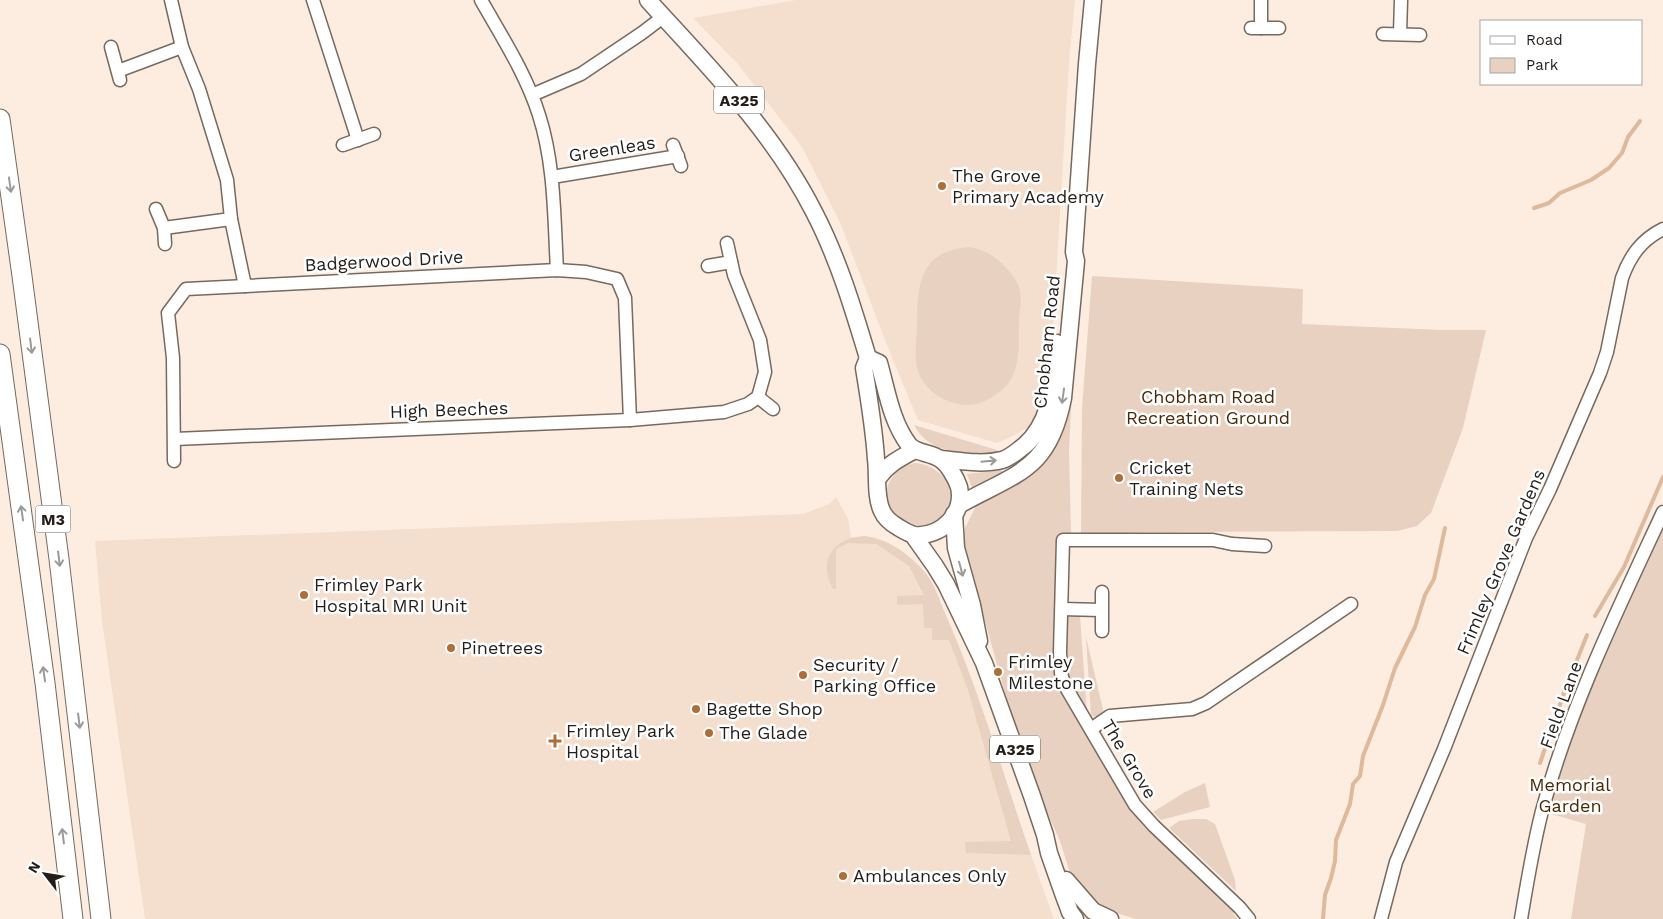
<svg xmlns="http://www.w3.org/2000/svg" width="1663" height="919" font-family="'Work Sans',sans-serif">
<rect width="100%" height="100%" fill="#fdede1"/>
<!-- built -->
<g fill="#f4decd">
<polygon points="796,0 1075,0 1069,62 1051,364 1041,402 1030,426 1011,437 997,443 918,420 890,353 841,225 802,147 737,63 693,18"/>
<polygon points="836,497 848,519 851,537 868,539 926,576 966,673 1054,919 145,919 102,621 95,541 803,514 829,504"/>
</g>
<!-- green -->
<g fill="#e8d1c0">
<path d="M970,247C987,251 997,257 1008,270C1011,274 1015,278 1017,282C1023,293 1020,308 1019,320C1018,348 1023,378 995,395C986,401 978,405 967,405C942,404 919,387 916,362C915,349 917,336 917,324C918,283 919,251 970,247Z"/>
<polygon points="1092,276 1303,289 1302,324 1442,330 1486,330 1463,428 1431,513 1417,526 1397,531 1148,532 1081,535 1082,408"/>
<polygon points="1073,371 1069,450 1071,534 1057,535 1054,661 1055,678 1062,694 1080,720 1133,810 1175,855 1235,912 1233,914 1238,919 1136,919 1116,913 1103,906 1102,911 1073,883 1060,841 1046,810 1012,718 964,546 965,528 976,506 1058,439 1063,431"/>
<path d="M914,425L997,450L999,457C971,455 929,455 914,425Z"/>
<path d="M916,463C941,465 962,492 943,515C939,519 933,524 927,525C915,527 896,520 890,509C879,488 895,466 916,463Z"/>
<polygon points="1002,470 1003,474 972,488 967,474"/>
<polygon points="1663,518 1663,919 1571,919 1586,824 1544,812 1577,715"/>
<path d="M864,536C886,538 908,553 922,569C935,582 940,603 948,620C981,696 1004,777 1031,855L966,853L965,842L1011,841L968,690L949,640H932V628H924L923,604L897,605V596L924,595L909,566L876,544L848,543L836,549V589H833C817,560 834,538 864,536Z"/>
<polygon points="1068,616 1080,616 1087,713 1071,684 1066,669"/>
<polygon points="1086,637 1104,714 1097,717 1091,716"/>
<polygon points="1205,783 1210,807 1161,820 1153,812 1185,792"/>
<polygon points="1194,819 1206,819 1215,824 1235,880 1236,891 1169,828 1179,821"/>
</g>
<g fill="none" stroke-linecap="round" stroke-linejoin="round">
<!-- stream -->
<g stroke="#deb99c" stroke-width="4">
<polyline points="1534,208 1549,203 1560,193 1591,180 1609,168 1622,153 1628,137 1640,121"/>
<polyline points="1595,616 1624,567 1663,477"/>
<polyline points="1540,763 1565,690 1587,635"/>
<polyline points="1323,919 1325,895 1331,878 1335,861 1336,840 1350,804 1353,784 1360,776 1363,756 1383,705 1395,668 1415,627 1425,595 1434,579 1445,528"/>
</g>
<!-- minor casing -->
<g stroke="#77695e" stroke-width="15">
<g id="minor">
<polyline points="171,0 182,47 199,89 227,180 231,219 245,286"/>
<polyline points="313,0 358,140"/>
<path d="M481,0C502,37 526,74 539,115C555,165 554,218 557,270"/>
<polyline points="1261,0 1261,28"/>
<polyline points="1251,28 1279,28"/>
<polyline points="1383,34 1420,35"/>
<polyline points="1400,34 1401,0"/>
<polyline points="111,47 120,80"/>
<polyline points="118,71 182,47"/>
<polyline points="532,95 581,74 642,33 663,17"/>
<polyline points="343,145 374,134"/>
<polyline points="673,145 681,166"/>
<polyline points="552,177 678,156"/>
<polyline points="156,209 164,228 165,244"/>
<polyline points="164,228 231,219"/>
<polyline points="708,266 731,262"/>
<polyline points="758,397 773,409"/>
<polyline points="175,439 630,420 724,412 748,404 758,397 765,372 760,340 734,275 727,243"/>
<polyline points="174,461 173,358 168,313 186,289 557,270 586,272 617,279 625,298 630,420"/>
<polyline points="1062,609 1101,610"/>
<polyline points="1102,631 1102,592"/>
<polyline points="1091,729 1110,716 1192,709 1206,703 1351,604"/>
<polyline points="1249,919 1240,908 1154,826 1135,805 1064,684 1061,673 1060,652 1063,540 1213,540 1232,544 1265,546"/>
<path d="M1381,919L1396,862L1444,749L1526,538L1550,489L1600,373L1607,352L1622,278C1630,256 1641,240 1663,229"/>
<path d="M1521,919C1527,883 1533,846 1542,811C1570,707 1618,609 1663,512"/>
</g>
</g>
<!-- major casing -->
<g stroke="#77695e" stroke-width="19">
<g id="major">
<path d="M648,0C708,66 773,131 814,212C838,258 853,308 868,358"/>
<path d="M868,358L879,363C887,391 891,421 909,445C917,454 930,452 940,459C948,464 956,478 959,487C965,514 941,537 915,535C909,534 903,530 898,527C891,523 885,518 882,511C875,497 878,474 876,459C874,428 869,398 864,368Z"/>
<path d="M941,459C961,461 982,465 1002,460C1010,458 1017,451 1024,446C1054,420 1053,379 1057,343"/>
<path d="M878,478C888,464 900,458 915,450"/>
<path d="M959,505C1016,473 1049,471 1063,398L1076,261L1074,252L1087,64L1093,0"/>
<polyline points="954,514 956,548 972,605 979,641"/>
<polyline points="913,535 935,566 946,584 984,663 1032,796 1045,835 1049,853 1063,893 1070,912 1075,919"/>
<polyline points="1066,880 1093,911 1110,919"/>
</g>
</g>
<!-- highway casing -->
<g stroke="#77695e" stroke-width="21">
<g id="highway">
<polyline points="0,119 22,276 59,559 101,919"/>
<polyline points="0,354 45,683 73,919"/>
</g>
</g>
<!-- minor -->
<use href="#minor" stroke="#fff" stroke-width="12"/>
<!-- major -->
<use href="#major" stroke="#fff" stroke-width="16"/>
<!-- highway -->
<use href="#highway" stroke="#fff" stroke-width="19"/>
</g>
<!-- one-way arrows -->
<defs><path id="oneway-shaft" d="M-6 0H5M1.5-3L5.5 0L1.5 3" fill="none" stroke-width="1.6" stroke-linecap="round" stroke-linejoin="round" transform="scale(1.25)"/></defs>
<g stroke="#9c9a98">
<use href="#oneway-shaft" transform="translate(10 185) rotate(82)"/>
<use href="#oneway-shaft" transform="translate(31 346) rotate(83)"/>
<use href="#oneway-shaft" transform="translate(1063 396) rotate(98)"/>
<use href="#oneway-shaft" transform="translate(989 461) rotate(-6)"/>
<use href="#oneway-shaft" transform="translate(22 513) rotate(-98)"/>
<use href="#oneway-shaft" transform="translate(59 559) rotate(83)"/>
<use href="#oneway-shaft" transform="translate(961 569) rotate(75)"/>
<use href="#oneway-shaft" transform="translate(44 674) rotate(-98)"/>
<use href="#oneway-shaft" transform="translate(79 721) rotate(83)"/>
<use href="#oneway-shaft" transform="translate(63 836) rotate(-97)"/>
</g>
<!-- markers -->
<g fill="#ae6e37" stroke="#fff" stroke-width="2">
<circle cx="942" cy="186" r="5"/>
<circle cx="1119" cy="478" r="5"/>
<circle cx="304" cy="595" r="5"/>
<circle cx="451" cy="648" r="5"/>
<circle cx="998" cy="672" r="5"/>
<circle cx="803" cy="675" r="5"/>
<circle cx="696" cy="709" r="5"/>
<circle cx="709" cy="733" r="5"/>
<path d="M552.5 733.5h5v5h5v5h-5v5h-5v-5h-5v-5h5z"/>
<circle cx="843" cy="876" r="5"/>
</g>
<g text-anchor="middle" stroke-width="5" stroke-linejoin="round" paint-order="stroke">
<!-- shield labels -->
<g fill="#fff" stroke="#65625f" stroke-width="1">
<rect x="714" y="86.5" width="50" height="27" rx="4"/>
<rect x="35.5" y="505.5" width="35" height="27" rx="4"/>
<rect x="990" y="735.5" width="50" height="27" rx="4"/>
</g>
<g font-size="16" font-weight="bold" fill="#231e1a">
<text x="739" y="106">A325</text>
<text x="53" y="525">M3</text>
<text x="1015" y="755">A325</text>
</g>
<!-- street labels -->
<g font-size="18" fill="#231e1a" stroke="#fff">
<text transform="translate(612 149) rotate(-9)" y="6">Greenleas</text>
<text transform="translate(384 261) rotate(-3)" y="6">Badgerwood Drive</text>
<text transform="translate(1047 342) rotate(-84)" y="6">Chobham Road</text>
<text transform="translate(449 410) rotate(-2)" y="6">High Beeches</text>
<text transform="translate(1501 562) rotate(-67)" y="6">Frimley Grove Gardens</text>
<text transform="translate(1561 705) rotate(-70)" y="6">Field Lane</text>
<text transform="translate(1129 759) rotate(59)" y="6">The Grove</text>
</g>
<!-- poi labels -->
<g font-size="18" fill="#231e1a" stroke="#fff" text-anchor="start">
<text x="952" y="182">The Grove<tspan x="952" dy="21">Primary Academy</tspan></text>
<text x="1129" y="474">Cricket<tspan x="1129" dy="21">Training Nets</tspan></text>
<text x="314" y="591">Frimley Park<tspan x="314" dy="21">Hospital MRI Unit</tspan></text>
<text x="461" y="654">Pinetrees</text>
<text x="1008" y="668">Frimley<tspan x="1008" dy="21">Milestone</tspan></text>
<text x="813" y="671">Security /<tspan x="813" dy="21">Parking Office</tspan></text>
<text x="706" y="715">Bagette Shop</text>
<text x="566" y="737">Frimley Park<tspan x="566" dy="21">Hospital</tspan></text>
<text x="719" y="739">The Glade</text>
<text x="853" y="882">Ambulances Only</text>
</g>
<!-- park labels -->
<g font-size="18" fill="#4c2805" stroke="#fff">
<text x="1208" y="403">Chobham Road<tspan x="1208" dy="21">Recreation Ground</tspan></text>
<text x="1570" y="791">Memorial<tspan x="1570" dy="21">Garden</tspan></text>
</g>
</g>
<!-- legend -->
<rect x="1480" y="20" width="162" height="65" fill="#ffffff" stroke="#a7a5a3"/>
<rect x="1490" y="36" width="25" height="8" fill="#ffffff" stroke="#a7a5a3"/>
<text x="1526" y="45" font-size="15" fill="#231e1a">Road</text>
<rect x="1490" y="58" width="25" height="15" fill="#e8d1c0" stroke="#a7a5a3"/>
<text x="1526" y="70" font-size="15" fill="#231e1a">Park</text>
<!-- north arrow -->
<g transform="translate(45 874) rotate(301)" stroke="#ffffff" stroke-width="4" paint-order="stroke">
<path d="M0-4L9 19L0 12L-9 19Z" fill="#231e1a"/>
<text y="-8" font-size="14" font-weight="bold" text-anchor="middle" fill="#231e1a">N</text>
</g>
</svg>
